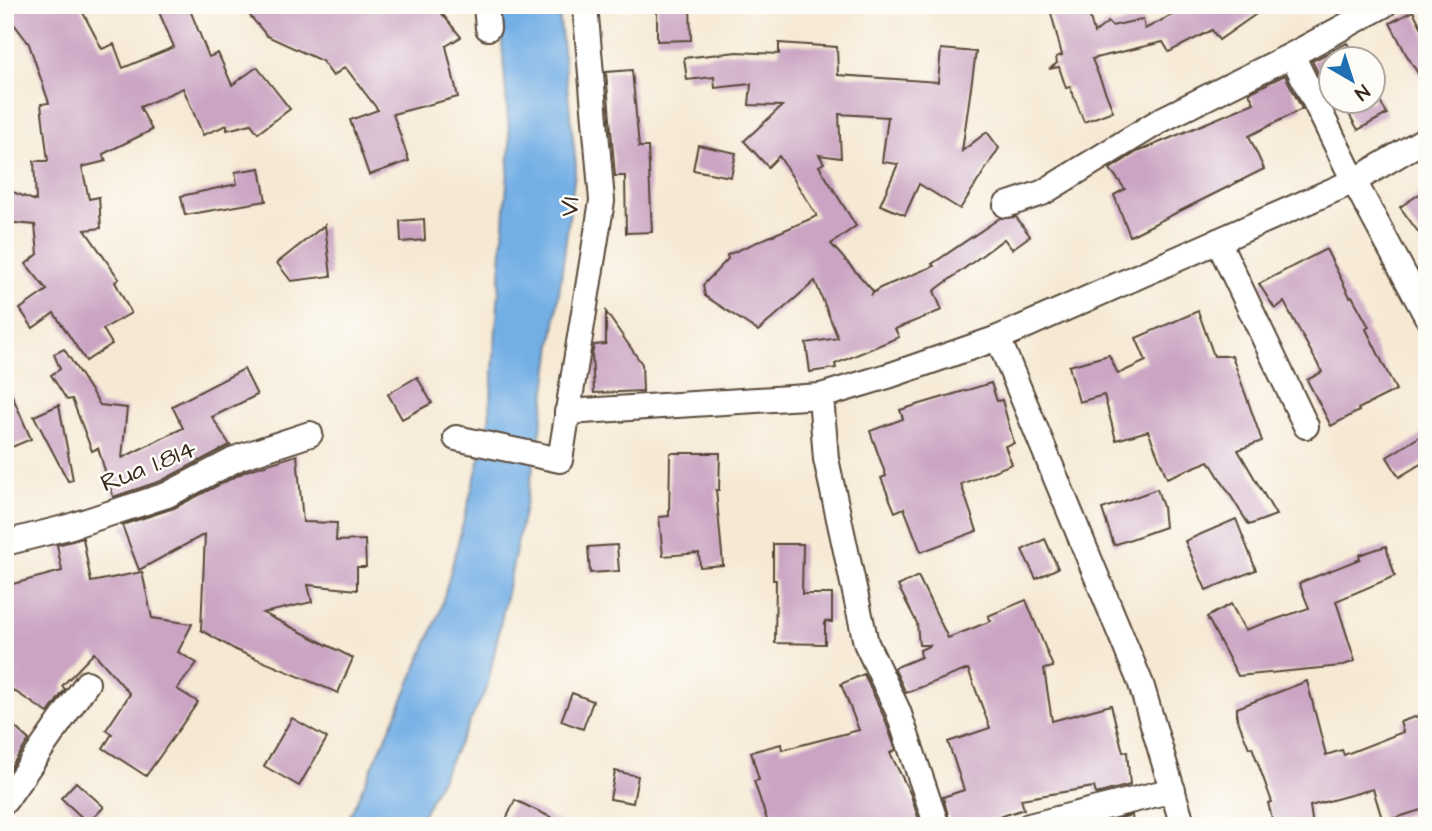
<svg xmlns="http://www.w3.org/2000/svg" width="1432" height="831" font-family="'Architects Daughter',sans-serif">
<rect width="100%" height="100%" fill="#fdfcf7"/>
<filter id="ink" filterUnits="userSpaceOnUse"><feTurbulence type="fractalNoise" baseFrequency=".0143" numOctaves="2"/><feDisplacementMap in="SourceGraphic" scale="14" xChannelSelector="R" yChannelSelector="G"/><feConvolveMatrix kernelMatrix="1 2 1 2 8 2 1 2 1" color-interpolation-filters="sRGB"/></filter>
<filter id="wash" filterUnits="userSpaceOnUse"><feTurbulence type="fractalNoise" baseFrequency=".00686" numOctaves="4" result="noise"/><feDisplacementMap in="SourceGraphic" scale="28" xChannelSelector="R" yChannelSelector="G"/><feGaussianBlur stdDeviation="1.57" result="paint"/><feColorMatrix in="noise" values="0 0 0 0 0 0 0 0 0 0 0 0 0 0 0 0 0 1.4 0 .05"/><feComposite in="paint" operator="in"/></filter>
<g filter="url(#wash)">
<rect width="100%" height="100%" fill="#f6e9d4"/>
<!-- water -->
<polygon fill="#73afe5" stroke="#576c82" stroke-width="2" points="499,5 558,5 576,165 540,435 487,688 417,826 345,826 398,711 440,612 489,423 510,143"/>
<g id="blocks">
<!-- building -->
<g fill="#caa4c2">
<polygon points="5,5 79,5 102,49 114,44 123,68 174,47 156,5 188,5 209,57 218,53 232,85 257,67 290,109 258,133 251,124 227,130 227,125 203,135 183,88 140,107 152,130 103,154 106,161 82,167 89,199 99,197 101,228 85,230 119,279 115,282 131,313 103,329 112,344 86,361 54,313 33,328 20,309 47,290 26,264 38,254 35,225 5,222 5,189 36,201 34,161 48,161 41,104 49,103 29,44 5,12"/>
<polygon points="241,5 435,5 461,37 446,46 458,97 393,114 409,161 369,175 350,120 378,110 345,67 333,76 322,61 267,36"/>
<polygon points="657,5 690,5 691,40 657,41"/>
<polygon points="1049,5 1087,5 1094,33 1108,22 1112,26 1143,19 1145,29 1191,5 1269,5 1219,40 1212,30 1169,52 1163,42 1092,59 1113,111 1084,122 1070,87 1066,88 1059,67 1049,69 1057,63 1056,57 1062,55"/>
<polygon points="1413,11 1427,38 1427,88 1406,54 1390,23"/>
<polygon points="779,43 837,47 838,75 938,82 941,49 976,52 962,151 987,132 999,148 960,209 919,184 905,215 880,205 898,164 882,162 888,117 839,114 841,158 819,155 824,163 819,166 856,226 831,244 873,291 872,294 880,288 934,266 932,264 1000,218 1016,217 1030,236 1012,249 1004,239 934,291 942,310 895,329 899,337 835,364 836,368 810,372 806,343 838,338 815,281 758,331 705,296 703,285 728,259 727,255 817,216 779,156 768,167 744,141 782,106 749,105 751,84 715,88 714,77 687,80 684,58 737,52 779,54"/>
<polygon points="1347,43 1356,60 1331,60 1329,96 1312,61"/>
<polygon points="632,70 639,147 648,147 652,232 626,233 625,176 615,176 606,72"/>
<polygon points="1285,75 1302,109 1249,136 1264,169 1130,236 1114,195 1125,189 1110,169 1137,152 1254,103 1249,93"/>
<polygon points="1373,88 1387,114 1358,130 1342,102 1373,102"/>
<polygon points="698,145 736,153 731,177 693,170"/>
<polygon points="260,168 266,201 185,215 181,196 237,184 235,172"/>
<polygon points="1427,189 1427,244 1400,207"/>
<polygon points="424,219 425,240 401,242 400,221"/>
<polygon points="325,225 331,276 291,281 277,263"/>
<polygon points="1326,249 1350,297 1352,296 1369,327 1366,329 1396,390 1358,409 1359,411 1331,426 1307,380 1322,372 1284,302 1275,309 1259,284"/>
<polygon points="1198,311 1214,356 1232,356 1262,441 1238,450 1276,515 1249,525 1209,461 1167,478 1148,431 1116,440 1104,395 1079,402 1069,366 1109,355 1118,374 1146,361 1136,338"/>
<polygon points="606,312 642,364 643,391 594,393 592,354 594,345 606,344"/>
<polygon points="64,349 100,405 127,408 122,458 183,428 172,406 244,369 257,395 212,417 230,445 161,481 113,497 98,448 92,451 72,399 67,400 51,375 60,369 54,354"/>
<polygon points="417,377 432,403 402,419 388,394"/>
<polygon points="5,379 31,439 5,450"/>
<polygon points="991,383 997,401 1002,400 1014,443 1005,446 1012,464 961,484 977,531 921,552 904,508 895,512 881,478 886,476 870,431 903,419 900,410"/>
<polygon points="59,405 73,480 68,481 34,416"/>
<polygon points="1427,432 1427,460 1399,477 1387,457"/>
<polygon points="670,453 720,453 719,490 716,490 723,565 700,567 699,553 663,556 659,517 669,516"/>
<polygon points="297,455 303,522 337,523 336,541 365,540 366,567 357,567 357,590 308,585 312,602 263,613 353,658 338,693 236,650 201,630 205,534 139,570 122,525 174,508 246,471"/>
<polygon points="1157,489 1163,507 1165,527 1114,545 1102,509"/>
<polygon points="1236,519 1256,570 1206,590 1185,541"/>
<polygon points="83,538 91,582 142,572 152,618 192,624 178,652 197,663 177,689 198,702 146,776 103,748 112,734 106,730 130,694 94,653 62,686 65,689 48,713 5,685 5,586 62,571 57,545"/>
<polygon points="1045,539 1058,568 1036,579 1022,550"/>
<polygon points="773,544 803,544 802,594 832,594 832,622 825,621 825,644 775,643 776,580 773,580"/>
<polygon points="617,545 619,571 590,573 588,547"/>
<polygon points="1386,546 1395,576 1336,601 1355,661 1341,666 1238,676 1207,617 1231,604 1245,630 1309,608 1299,583 1360,559 1359,555"/>
<polygon points="918,576 948,638 991,621 988,616 1026,600 1053,667 1044,669 1052,721 1111,705 1123,752 1127,752 1130,785 1096,794 1094,787 1021,799 1024,809 972,826 951,826 943,797 964,790 948,742 990,728 968,669 906,693 894,668 921,657 920,650 931,645 919,645 917,623 898,586"/>
<polygon points="864,674 884,717 896,750 890,753 910,793 921,826 769,826 754,781 759,780 751,752 781,744 782,750 859,730 841,684"/>
<polygon points="1307,681 1326,755 1342,750 1344,755 1403,732 1400,722 1427,713 1427,808 1383,822 1373,789 1310,806 1313,826 1274,826 1268,803 1272,802 1252,747 1249,748 1237,718 1237,708"/>
<polygon points="572,693 593,701 583,729 561,721"/>
<polygon points="5,718 29,740 5,775"/>
<polygon points="292,718 327,738 299,786 264,766"/>
<polygon points="615,771 638,776 633,803 610,799"/>
<polygon points="76,782 104,807 88,823 61,798"/>
<polygon points="515,800 569,826 503,826"/>
<polygon points="1132,815 1133,826 1102,826 1102,823"/>
</g>
</g>
</g>
<g filter="url(#ink)">
<use href="#blocks" fill-opacity="0" stroke="#574739" stroke-width="2"/>
<g fill="none" stroke-linecap="round" stroke-linejoin="round">
<!-- street casing -->
<g stroke="#574739" stroke-width="28">
<g id="street">
<polyline points="486,5 488,28"/>
<polyline points="1292,55 1384,5"/>
<polyline points="1006,205 1042,193 1163,119 1292,55 1354,181 1427,317"/>
<polyline points="1218,241 1306,426"/>
<polyline points="998,338 1141,684 1183,826"/>
<polyline points="821,396 826,459 866,643 898,711 937,826"/>
<polyline points="567,412 821,396 891,375 998,338 1218,241 1354,181 1427,138"/>
<polyline points="456,438 560,460 602,201 585,5"/>
<polyline points="5,543 68,527 167,495 240,457 310,434"/>
<polyline points="5,801 87,683"/>
<polyline points="1029,826 1173,790"/>
</g>
</g>
<!-- street -->
<use href="#street" stroke="#fff" stroke-width="24"/>
</g>
</g>
<g text-anchor="middle" stroke-width="5" stroke-linejoin="round" paint-order="stroke">
<!-- street labels -->
<g font-size="26" fill="#3b2a1e" stroke="#fdfcf7">
<text transform="translate(569 207) rotate(-85)" y="9">V1</text>
<text transform="translate(148 465) rotate(-22)" y="9">Rua 1.814</text>
</g>
</g>
<!-- margin -->
<rect width="1432" height="831" fill="none" stroke="#fdfcf7" stroke-width="28"/>
<!-- north arrow -->
<g transform="translate(1352 80) rotate(141)"><circle r="33" fill="#fdfcf7" stroke="#afa8a0" stroke-width="2"/>
<path d="M0-5L12 26L0 18L-12 26Z" fill="#1f6fb2"/>
<text y="-10" font-size="19" font-weight="bold" text-anchor="middle" fill="#3b2a1e">N</text>
</g>
</svg>
